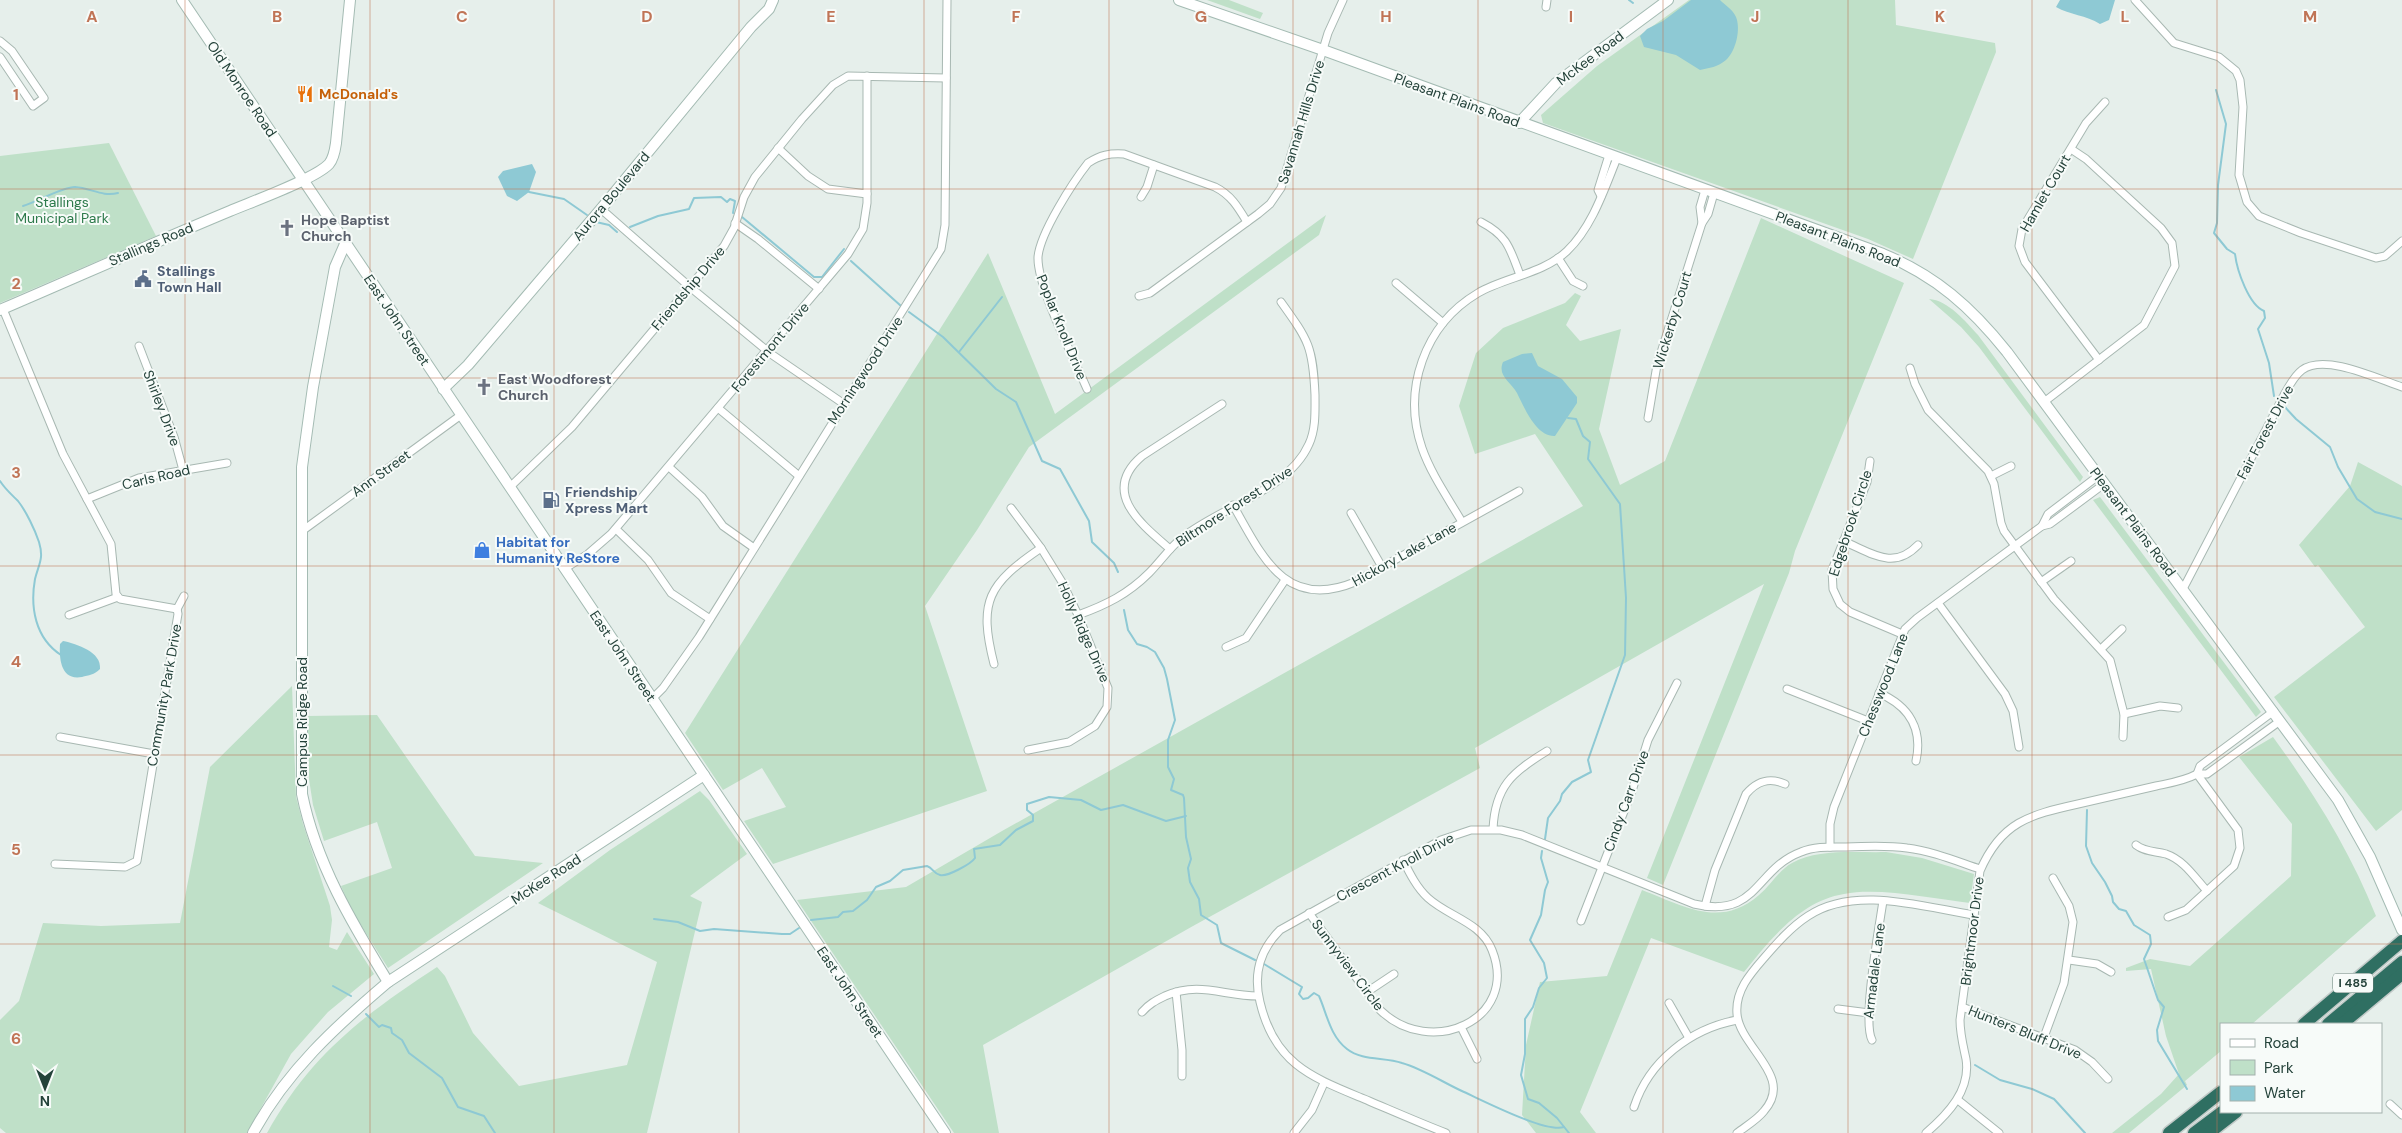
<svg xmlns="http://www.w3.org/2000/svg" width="2402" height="1133" font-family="'DM Sans',sans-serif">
<rect width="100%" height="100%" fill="#e6efeb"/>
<!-- green -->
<g fill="#bfe0c8">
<polygon points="1207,0 1229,0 1263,13 1260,19"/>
<polygon points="1689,0 1895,0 1896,25 1995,43 1996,52 1913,259 1868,239 1543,123 1541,115 1597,66"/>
<polygon points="109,143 156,236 0,303 0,156"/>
<polygon points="1326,215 1319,235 1029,447 977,530 925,606 987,791 773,864 744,821 786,807 762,768 723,790 685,733 988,253 1055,414"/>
<polygon points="1761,218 1904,283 1795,551 1789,573 1663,885 1647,878 1764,584 1475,748 1480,768 1193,926 983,1045 999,1133 954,1133 797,900 906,887 1002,831 1583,506 1535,434 1475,454 1459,406 1476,353 1503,328 1565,303 1575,293 1581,296 1566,325 1580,341 1621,329 1599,429 1620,485 1665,461"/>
<path d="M1929,299C1948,300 1966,322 1978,335L2083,477L2080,482L1979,347L1961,327Z"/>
<polygon points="2358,462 2402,486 2402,810 2376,831 2274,697 2365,627 2318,565 2315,567 2299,545 2350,486"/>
<polygon points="2100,497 2261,712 2256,717 2093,500"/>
<polygon points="292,686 296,797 303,824 330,906 332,920 329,947 337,950 347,932 374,974 328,1012 291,1054 247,1133 6,1133 0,1128 0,1020 19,1001 43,923 101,926 180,923 210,767"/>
<polygon points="377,715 475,856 543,863 388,968 352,911 341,886 392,868 377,822 324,841 313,805 309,779 307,716"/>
<path d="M2273,737C2314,793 2350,851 2376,916L2252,1024H2221V1051L2185,1081L2187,1085L2129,1133H2112L2161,1094L2179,1074L2166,1036L2151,969L2126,971V968L2150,959L2190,966L2291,876L2292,824L2239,757Z"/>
<path d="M700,791L709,800L747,854L690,896L702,902L647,1133H267C311,1054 364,1015 437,967L445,976L473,1033L519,1086L627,1065L657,962L538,903L610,850Z"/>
<path d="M1886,852L1922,858L1974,874L1970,903C1933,899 1880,887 1844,894C1800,901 1770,940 1744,972L1651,938L1580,1112L1596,1133H1536L1522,1115L1526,1045L1540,982L1607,976L1642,890C1684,906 1720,929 1759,895C1771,885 1779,870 1792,863C1818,848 1857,853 1886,852Z"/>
</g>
<!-- water -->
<g fill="#8ec9d4">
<path d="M1691,0H1720C1725,5 1733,10 1736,17C1741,29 1736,51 1726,60C1718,67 1709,68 1700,70L1676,55L1644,47L1640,36L1647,29L1663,21Z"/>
<path d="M2060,0H2115L2109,20L2100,24C2086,15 2070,15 2056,7Z"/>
<polygon points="532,164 536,172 529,192 517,201 507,196 498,177 503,171"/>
<path d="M1532,353L1538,366L1562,379L1577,397V403L1555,436C1536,437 1524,407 1517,393C1511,382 1497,376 1503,362L1522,354Z"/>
<path d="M63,641C77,644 102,652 100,669C94,675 89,675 82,677C61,681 59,659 60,644Z"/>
</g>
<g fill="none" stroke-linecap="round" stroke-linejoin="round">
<!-- stream -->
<g stroke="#8ec9d4" stroke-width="2">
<polyline points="1629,0 1633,3"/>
<path d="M2216,90L2226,124L2218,185L2217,223L2214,233L2227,249L2235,254C2237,271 2249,305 2264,311L2265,318L2258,329L2269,363L2274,396"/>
<polyline points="529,192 564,199 587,215"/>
<path d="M23,206C37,202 62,187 75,187C91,188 102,197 118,193"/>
<polyline points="742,217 814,277 822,277 844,249"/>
<polyline points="596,222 609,225 617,232"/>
<polyline points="630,227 658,216 689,209 694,198 721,197 727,202 730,199 735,201 733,213"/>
<polyline points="851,261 901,306"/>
<polyline points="909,312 943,337 996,389 1016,402 1042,461 1060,469 1089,521 1092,542 1114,563 1118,572"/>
<polyline points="959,352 1002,297"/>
<polyline points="2284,406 2296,419 2330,447 2338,467 2357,499 2375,512 2402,519"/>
<path d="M0,481C5,489 11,494 18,501C26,511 35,530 39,542C44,559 39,563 35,579C30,607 35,638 61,655"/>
<polyline points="1124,610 1128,630 1137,644 1147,647 1155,652 1164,668 1167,679 1175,720 1168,740 1168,767 1174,779 1171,790 1183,795 1184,798 1186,837 1191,859 1188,868 1190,882 1199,899 1201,915 1217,925 1221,943 1255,960"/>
<polyline points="2087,810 2086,846 2092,863 2105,882 2112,896 2113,902 2119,909 2126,911 2134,925 2150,935 2151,944 2144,959 2158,1000 2164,1007 2157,1030 2158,1041 2187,1089"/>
<polyline points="1545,839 1548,818 1560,801 1562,794 1572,782 1591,772 1588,760 1625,655 1626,598 1620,504 1588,459 1590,442 1583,436 1576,419 1568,418"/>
<polyline points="1542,851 1541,858 1548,882 1545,890 1541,915 1530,940 1544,963 1547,978 1539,988 1533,1007 1525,1019 1525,1054 1521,1075 1528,1099 1539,1103 1557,1118 1569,1133"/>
<polyline points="654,919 678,922 700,931 714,929 782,934 790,934 799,928"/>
<path d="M811,920L838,917L843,912L853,911L867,900L876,887L890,881L903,870L927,866C933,868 934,874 940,875C947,877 971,864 975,858L974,849L1000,845L1016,830L1033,821V815L1027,810V804L1049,797L1081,800L1101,810L1123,805L1166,821L1186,816"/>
<path d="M1264,964L1302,987L1299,994L1303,999L1308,998L1314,993L1319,996C1327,1014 1330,1036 1347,1049C1362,1061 1384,1057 1402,1063C1423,1069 1444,1083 1464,1092C1484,1101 1546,1133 1564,1127"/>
<polyline points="333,986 351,996"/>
<polyline points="366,1014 379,1027 382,1025 391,1028 392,1033 402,1040 409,1053 442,1078 458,1107 484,1116 495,1133"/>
<polyline points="1975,1065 2000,1080 2032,1089 2054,1099 2085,1133"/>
</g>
<!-- street casing -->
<g stroke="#a8b8b2" stroke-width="9">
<g id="street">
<polyline points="2135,0 2174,43 2219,57 2236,71 2240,80 2243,107 2239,175 2247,202 2259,216 2301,233 2376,258 2385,256 2402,241"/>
<polyline points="1546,7 1547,0"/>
<polyline points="0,41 12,51 44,98 33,106 0,57"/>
<polyline points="778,148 808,176 828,189 867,194"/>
<polyline points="1601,196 1598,190 1609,155"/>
<polyline points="1141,197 1147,187 1154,165"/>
<polyline points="601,209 690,287 771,354 844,404"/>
<path d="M1481,222C1508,236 1510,249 1520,275"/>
<polyline points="735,223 758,239 819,289"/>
<polyline points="1702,223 1700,207 1705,190"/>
<polyline points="1558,258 1573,281 1583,286"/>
<polyline points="1396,283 1443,323"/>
<polyline points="1139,296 1150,293 1258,214 1270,204 1281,188 1328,33 1343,0"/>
<polyline points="3,309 63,454 111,544 116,594 120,599 177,609"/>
<polyline points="139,346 174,437 183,470"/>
<polyline points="2099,360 2025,262 2019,246 2022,229 2086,123 2105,102"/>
<polyline points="1910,368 1915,384 1928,410 1988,471 1994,484 2001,523 2004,531 2054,599 2110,660 2124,714 2123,737"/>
<path d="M1087,389C1074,358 1037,287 1038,257C1040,233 1073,182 1088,163C1100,155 1110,153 1124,154L1215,187C1231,195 1238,207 1247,222"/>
<polyline points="2044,402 2144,325 2175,266 2172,243 2161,228 2086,159 2071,149"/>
<polyline points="718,408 799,476"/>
<polyline points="1648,418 1657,365 1702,223 1708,214 1714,193"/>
<polyline points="1870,461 1867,482 1832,570 1833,589 1840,604 1850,612 1902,634"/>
<polyline points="669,467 702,497 723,526 754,548"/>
<polyline points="1991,476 2011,466"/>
<polyline points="510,487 572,427 724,246 734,228 744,197 755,177 802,119 833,85 848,76 946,78"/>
<polyline points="87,499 139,478 227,463"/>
<path d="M1233,505C1262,556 1285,611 1355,582L1519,491"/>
<polyline points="1011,508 1041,548 1062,582 1078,615 1108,688 1107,707 1095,726 1069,742 1028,750"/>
<polyline points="1351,513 1382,567"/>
<path d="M1462,522C1448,498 1431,474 1422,448C1402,390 1424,325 1478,293C1505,277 1543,274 1567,251C1592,227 1604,190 1617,158"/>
<polyline points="2042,526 2048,514 2098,476"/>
<polyline points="616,529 648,560 671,593 710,619"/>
<polyline points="302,531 461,415"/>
<path d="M1843,541C1872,553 1893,571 1918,545"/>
<path d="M1170,549C1141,524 1100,492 1142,456L1222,404"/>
<polyline points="564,569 588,554 611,534 848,254 863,229 867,203 867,76"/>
<polyline points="2041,582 2071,561"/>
<path d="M2183,589L2284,395C2289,386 2294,376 2302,370C2325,353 2378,379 2402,387"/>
<polyline points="1938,603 2005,694 2013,711 2019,747"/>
<polyline points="177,609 184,596"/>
<polyline points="69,615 118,597"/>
<path d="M1078,615C1106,605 1128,594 1149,573C1161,561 1170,547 1183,537C1221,507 1289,490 1309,444C1316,429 1315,411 1315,395C1313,347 1309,341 1281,302"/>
<polyline points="1226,647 1246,638 1285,580"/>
<polyline points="2101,649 2122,629"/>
<path d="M994,664C978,601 988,584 1041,548"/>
<polyline points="1787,689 1868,721"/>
<path d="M1879,693C1909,706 1923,729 1916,761"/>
<polyline points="652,699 663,688 699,637 941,249 945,225 947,0"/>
<polyline points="2274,711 2200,766 2197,774 2207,774 2280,721"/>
<polyline points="2124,714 2160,706 2178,708"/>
<polyline points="60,737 154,754"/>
<path d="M1493,829C1495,787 1512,772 1547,751"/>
<path d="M2136,845C2145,852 2155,851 2166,854C2184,860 2195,878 2207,891"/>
<polyline points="1830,847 1830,824 1834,807 1905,629 1917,618 2042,526 2050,524 2104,484"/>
<polyline points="55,864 125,867 137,861 178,614 177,609"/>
<path d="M1705,906L1715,870L1746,794C1757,781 1769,777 1785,784"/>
<path d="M1309,913L1380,1010C1430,1059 1520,1020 1492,950C1481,922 1449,917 1428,898C1417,888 1410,874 1403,860"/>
<polyline points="1581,921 1632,791 1648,740 1677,683"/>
<polyline points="2069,960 2097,964 2111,972"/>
<polyline points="1176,992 1182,1050 1182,1076"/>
<polyline points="1367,992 1394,974"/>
<polyline points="1669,1003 1689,1038"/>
<polyline points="1962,1007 2075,1050 2092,1062 2108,1079"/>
<polyline points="1838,1009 1869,1013"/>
<path d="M1142,1012C1149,1004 1155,1001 1165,996C1200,981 1223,996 1258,996"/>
<polyline points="1461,1027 1477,1059"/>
<polyline points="2044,1037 2064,983 2073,922 2069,906 2053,878"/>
<path d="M1872,1040C1862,1021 1879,928 1883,901"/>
<polyline points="1958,1100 1999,1133"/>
<polyline points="2390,1104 2402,1115"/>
<path d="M1634,1107C1649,1061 1690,1029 1737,1020"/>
<polyline points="1294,1133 1312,1110 1324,1083"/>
<path d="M1446,1133C1420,1123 1395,1112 1369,1101C1314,1078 1275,1066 1260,1002C1253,974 1260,950 1280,930L1441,840L1471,830H1501L1522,835L1694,904C1758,919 1755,869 1801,852C1815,846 1831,847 1846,847C1866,846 1887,845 1907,848C1932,851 1956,861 1980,869"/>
<path d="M1737,1133C1746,1126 1757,1120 1764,1111C1795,1076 1740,1048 1737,1014C1735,991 1750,974 1764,958C1777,943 1791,927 1808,916C1854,885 1923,907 1974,915"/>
<path d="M1926,1133C1948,1114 1971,1090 1966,1059C1963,1045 1960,1034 1960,1020L1980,871C2001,822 2029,815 2078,804C2104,798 2130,792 2156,786C2170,783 2184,781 2197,774L2238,830L2240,848L2234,866L2186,910L2168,917"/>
</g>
</g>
<!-- secondary casing -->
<g stroke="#a4bbb3" stroke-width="12">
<g id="secondary">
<polyline points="182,0 945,1133"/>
<path d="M1179,0L1323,50L1883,254C1936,276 1971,307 2007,352L2338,800L2370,857L2402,930"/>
<polyline points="1519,123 1556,83 1668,0"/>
<path d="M345,244L335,267L313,387L302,467V794C316,863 352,923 388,982"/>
<path d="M0,310C77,277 153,243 230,211C251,202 315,179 329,164C334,158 335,150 336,143L350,0"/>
<polyline points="443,389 468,365 601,209 751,27 769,9 773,0"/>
<path d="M253,1133C286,1072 335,1027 388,982L704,775"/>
</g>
</g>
<!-- highway casing -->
<g stroke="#c2cac8" stroke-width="15">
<g id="highway">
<polyline points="2304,1024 2402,941"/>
<polyline points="2328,1024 2402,962"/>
<polyline points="2342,1024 2402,974"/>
<polyline points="2169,1133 2221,1092"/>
<polyline points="2194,1133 2222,1112"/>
<polyline points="2209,1133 2236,1112"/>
</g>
</g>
<!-- street -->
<use href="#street" stroke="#fff" stroke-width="7"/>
<!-- secondary -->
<use href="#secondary" stroke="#fff" stroke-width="10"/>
<!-- highway -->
<use href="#highway" stroke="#2f6f62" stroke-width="12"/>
</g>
<!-- grid -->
<path fill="none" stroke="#c07456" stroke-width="1" stroke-opacity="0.55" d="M185,0V1133M370,0V1133M554,0V1133M739,0V1133M924,0V1133M1109,0V1133M1293,0V1133M1478,0V1133M1663,0V1133M1848,0V1133M2032,0V1133M2217,0V1133M0,189H2402M0,378H2402M0,566H2402M0,755H2402M0,944H2402"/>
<!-- icons -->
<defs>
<g id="restaurant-bare" transform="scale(1.35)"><path d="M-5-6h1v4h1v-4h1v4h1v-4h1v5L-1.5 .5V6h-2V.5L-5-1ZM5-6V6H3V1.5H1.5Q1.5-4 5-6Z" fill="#e8710a" stroke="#f7fbf9" stroke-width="2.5" paint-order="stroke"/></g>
<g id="church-bare" transform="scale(1.35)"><path d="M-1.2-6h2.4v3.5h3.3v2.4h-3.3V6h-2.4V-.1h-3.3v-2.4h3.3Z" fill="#6b7280" stroke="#f7fbf9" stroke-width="2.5" paint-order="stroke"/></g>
<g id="civic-bare" transform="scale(1.35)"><path d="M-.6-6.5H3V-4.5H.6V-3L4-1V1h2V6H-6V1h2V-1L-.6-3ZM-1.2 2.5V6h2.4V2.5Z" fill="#5c6f8a" stroke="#f7fbf9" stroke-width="2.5" paint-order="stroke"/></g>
<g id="fuel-bare" transform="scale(1.35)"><path d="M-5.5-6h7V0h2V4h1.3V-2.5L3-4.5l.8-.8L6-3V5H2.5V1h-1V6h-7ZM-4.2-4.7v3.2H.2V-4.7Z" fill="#5c6f8a" stroke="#f7fbf9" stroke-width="2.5" paint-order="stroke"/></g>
<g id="shop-bare" transform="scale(1.35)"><path d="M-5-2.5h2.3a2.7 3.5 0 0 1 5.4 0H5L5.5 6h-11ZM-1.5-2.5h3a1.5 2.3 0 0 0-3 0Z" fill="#3f7fe0" stroke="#f7fbf9" stroke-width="2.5" paint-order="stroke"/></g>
</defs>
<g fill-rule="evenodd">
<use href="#restaurant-bare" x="305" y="94"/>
<use href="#church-bare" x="287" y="228"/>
<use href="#civic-bare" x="143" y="279"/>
<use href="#church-bare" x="484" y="387"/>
<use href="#fuel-bare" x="551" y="500"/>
<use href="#shop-bare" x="482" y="550"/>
</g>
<g text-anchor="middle" stroke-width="4" stroke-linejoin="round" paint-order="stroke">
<!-- shield labels -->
<rect fill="#f7fbf9" stroke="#637a73" stroke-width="1" x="2333" y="973.5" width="40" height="19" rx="4"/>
<g font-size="12" font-weight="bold" fill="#24423a">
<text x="2353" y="987">I 485</text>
</g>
<!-- street labels -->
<g font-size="14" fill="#24423a" stroke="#f7fbf9">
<text transform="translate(1590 58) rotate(-37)" y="5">McKee Road</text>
<text transform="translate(242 89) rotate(56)" y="5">Old Monroe Road</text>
<text transform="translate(1457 100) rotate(20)" y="5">Pleasant Plains Road</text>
<text transform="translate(1301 122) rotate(-73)" y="5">Savannah Hills Drive</text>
<text transform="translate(2045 193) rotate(-60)" y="5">Hamlet Court</text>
<text transform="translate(611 196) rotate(-50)" y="5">Aurora Boulevard</text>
<text transform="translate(1838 239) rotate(21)" y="5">Pleasant Plains Road</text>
<text transform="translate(151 244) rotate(-23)" y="5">Stallings Road</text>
<text transform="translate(688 288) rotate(-50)" y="5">Friendship Drive</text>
<text transform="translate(397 320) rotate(56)" y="5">East John Street</text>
<text transform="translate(1672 320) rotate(-73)" y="5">Wickerby Court</text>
<text transform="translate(1062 327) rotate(68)" y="5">Poplar Knoll Drive</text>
<text transform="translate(770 347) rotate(-50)" y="5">Forestmont Drive</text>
<text transform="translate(865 370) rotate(-57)" y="5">Morningwood Drive</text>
<text transform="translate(162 408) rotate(69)" y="5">Shirley Drive</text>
<text transform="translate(2265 432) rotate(-62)" y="5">Fair Forest Drive</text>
<text transform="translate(381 473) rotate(-36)" y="5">Ann Street</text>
<text transform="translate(156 477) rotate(-13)" y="5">Carls Road</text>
<text transform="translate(1234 506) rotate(-33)" y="5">Biltmore Forest Drive</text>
<text transform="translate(2133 522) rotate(53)" y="5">Pleasant Plains Road</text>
<text transform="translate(1850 523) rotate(-72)" y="5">Edgebrook Circle</text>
<text transform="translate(1404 554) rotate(-29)" y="5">Hickory Lake Lane</text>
<text transform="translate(1084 632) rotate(66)" y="5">Holly Ridge Drive</text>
<text transform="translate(623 656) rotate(56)" y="5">East John Street</text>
<text transform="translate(1883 685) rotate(-68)" y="5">Chesswood Lane</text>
<text transform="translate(164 695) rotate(-80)" y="5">Community Park Drive</text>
<text transform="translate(302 722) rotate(-90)" y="5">Campus Ridge Road</text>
<text transform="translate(1626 801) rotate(-70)" y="5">Cindy Carr Drive</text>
<text transform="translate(1395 867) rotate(-28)" y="5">Crescent Knoll Drive</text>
<text transform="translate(546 879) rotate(-33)" y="5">McKee Road</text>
<text transform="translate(1972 931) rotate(-83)" y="5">Brightmoor Drive</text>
<text transform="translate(1348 965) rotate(53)" y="5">Sunnyview Circle</text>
<text transform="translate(1874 971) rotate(-83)" y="5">Armadale Lane</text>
<text transform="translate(850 992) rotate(56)" y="5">East John Street</text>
<text transform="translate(2025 1032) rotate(22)" y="5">Hunters Bluff Drive</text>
</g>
<!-- food labels -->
<g font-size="14" font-weight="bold" fill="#c56008" stroke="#f7fbf9" text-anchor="start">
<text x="319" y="99">McDonald's</text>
</g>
<!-- park labels -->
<g font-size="14" fill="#2d7a4b" stroke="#f7fbf9">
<text x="62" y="207">Stallings<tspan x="62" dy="16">Municipal Park</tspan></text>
</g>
<!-- worship labels -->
<g font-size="14" font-weight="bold" fill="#5b616d" stroke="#f7fbf9" text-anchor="start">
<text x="301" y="225">Hope Baptist<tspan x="301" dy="16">Church</tspan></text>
<text x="498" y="384">East Woodforest<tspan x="498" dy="16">Church</tspan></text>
</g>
<!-- service labels -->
<g font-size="14" font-weight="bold" fill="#4e5e75" stroke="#f7fbf9" text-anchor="start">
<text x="157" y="276">Stallings<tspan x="157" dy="16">Town Hall</tspan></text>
<text x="565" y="497">Friendship<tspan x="565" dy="16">Xpress Mart</tspan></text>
</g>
<!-- shop labels -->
<g font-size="14" font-weight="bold" fill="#366cbe" stroke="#f7fbf9" text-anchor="start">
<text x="496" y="547">Habitat for<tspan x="496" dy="16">Humanity ReStore</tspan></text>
</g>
</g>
<g font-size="16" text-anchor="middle" font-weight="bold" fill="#c07456" stroke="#f7fbf9" stroke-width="4" stroke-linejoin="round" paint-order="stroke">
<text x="92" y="22">A</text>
<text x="277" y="22">B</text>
<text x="462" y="22">C</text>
<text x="647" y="22">D</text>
<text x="831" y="22">E</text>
<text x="1016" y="22">F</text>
<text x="1201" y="22">G</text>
<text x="1386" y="22">H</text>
<text x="1571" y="22">I</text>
<text x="1755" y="22">J</text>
<text x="1940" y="22">K</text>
<text x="2125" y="22">L</text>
<text x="2310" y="22">M</text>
<text x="16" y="100">1</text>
<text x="16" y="289">2</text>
<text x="16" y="478">3</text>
<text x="16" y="667">4</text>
<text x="16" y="855">5</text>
<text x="16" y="1044">6</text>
</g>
<!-- legend -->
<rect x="2220" y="1023" width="162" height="90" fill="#f7fbf9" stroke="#a3b1ad"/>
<rect x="2230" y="1039" width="25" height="8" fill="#ffffff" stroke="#a3b1ad"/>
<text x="2264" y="1048" font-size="15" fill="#24423a">Road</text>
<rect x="2230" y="1060" width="25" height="15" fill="#bfe0c8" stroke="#a3b1ad"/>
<text x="2264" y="1073" font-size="15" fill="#24423a">Park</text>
<rect x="2230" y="1086" width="25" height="15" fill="#8ec9d4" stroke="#a3b1ad"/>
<text x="2264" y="1098" font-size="15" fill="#24423a">Water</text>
<!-- north arrow -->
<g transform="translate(45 1088) rotate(180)" stroke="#f7fbf9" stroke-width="4" paint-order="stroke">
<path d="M0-4L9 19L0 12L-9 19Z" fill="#24423a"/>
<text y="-8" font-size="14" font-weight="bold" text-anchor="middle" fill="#24423a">N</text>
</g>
</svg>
